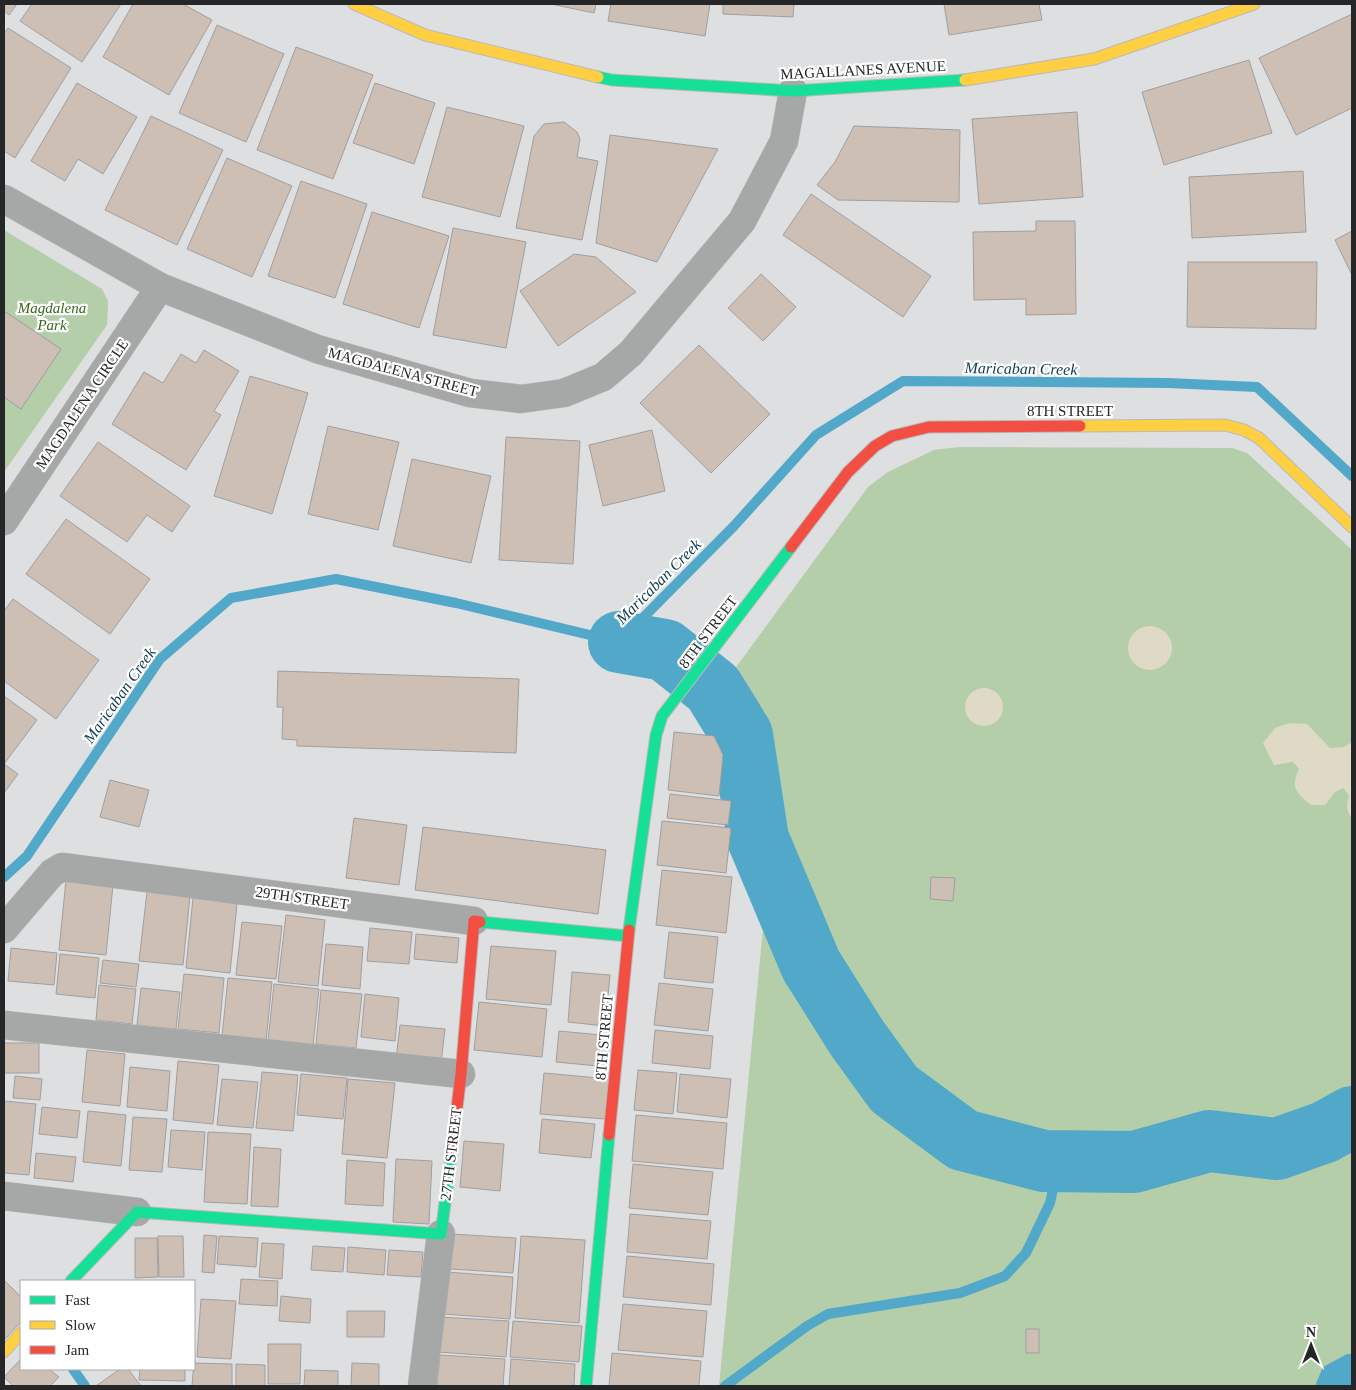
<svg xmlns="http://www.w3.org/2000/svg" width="1356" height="1390" font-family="'Times New Roman',serif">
<rect width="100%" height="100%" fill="#dedfe1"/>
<!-- green -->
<g fill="#b3cea8">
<polygon points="4,230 102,289 108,301 107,325 4,472"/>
<polygon points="959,447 1232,448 1247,453 1352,550 1352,1386 719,1386 773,824 734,670 868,487 888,472 934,450"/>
</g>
<!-- sand -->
<g fill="#dfdac6">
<circle cx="1150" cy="648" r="22"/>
<circle cx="984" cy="707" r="19"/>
<path d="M1290,723L1307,724L1330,748L1344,747L1352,742V818C1345,811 1347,803 1349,795L1343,788L1335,792L1325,805H1311C1296,792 1290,788 1299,769L1293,762L1274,765L1263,743L1275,728Z"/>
</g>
<!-- water -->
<polygon fill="#51a8c9" points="1347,1354 1352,1354 1352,1386 1315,1386 1323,1367"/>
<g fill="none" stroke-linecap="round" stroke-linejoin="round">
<!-- stream -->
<g stroke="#51a8c9" stroke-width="10">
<polyline points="4,877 27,856 160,659 231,598 336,579 456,603 619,642 734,526 816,435 903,381 1168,383 1257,387 1352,476"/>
<polyline points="73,1369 85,1386"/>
<polyline points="725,1386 807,1326 828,1314 960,1293 1005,1276 1026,1253 1050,1203 1055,1180 1044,1161"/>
</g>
<!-- river -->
<polyline stroke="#51a8c9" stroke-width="62" points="619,642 665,650 713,688 742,735 758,839 811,965 857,1038 894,1089 963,1140 1044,1161 1134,1162 1209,1141 1277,1149 1325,1132 1352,1117"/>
</g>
<!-- building -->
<g fill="#cebfb5" stroke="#9f9fa0">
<polygon points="4,4 17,4 9,15 4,11"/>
<polygon points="32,4 121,4 82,62 20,21"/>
<polygon points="133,4 183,4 212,20 169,95 103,57"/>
<polygon points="551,4 596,4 594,13"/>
<polygon points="611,4 710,4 705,36 608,21"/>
<polygon points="723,4 794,4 793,17 723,14"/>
<polygon points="944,4 1039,4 1042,20 949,35"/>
<polygon points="1352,14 1352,108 1296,135 1259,58"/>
<polygon points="217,25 284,54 246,142 179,113"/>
<polygon points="8,28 71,68 15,158 4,151 4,34"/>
<polygon points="296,47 373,75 333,179 257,150"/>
<polygon points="1249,60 1272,133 1164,165 1142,92"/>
<polygon points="77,83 137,117 103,174 78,159 65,181 31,161"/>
<polygon points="375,83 435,103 414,164 353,143"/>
<polygon points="447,107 524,126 500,217 422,197"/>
<polygon points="1077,112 1083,197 979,204 972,119"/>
<polygon points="151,116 223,150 177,245 105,210"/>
<polygon points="564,122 577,132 580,139 577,157 598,161 582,240 516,228 534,136 544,124"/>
<polygon points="854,126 960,130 959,202 838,200 817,185 835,162"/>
<polygon points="610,135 718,149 657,262 596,243"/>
<polygon points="227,158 292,186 252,277 187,249"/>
<polygon points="1303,171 1306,232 1192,238 1189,177"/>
<polygon points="301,181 367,204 335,298 268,276"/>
<polygon points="811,194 931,276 903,317 783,235"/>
<polygon points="372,212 449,236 419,328 343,304"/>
<polygon points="1036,221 1075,221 1076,314 1026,315 1026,299 974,300 973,232 1036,231"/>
<polygon points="453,228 526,242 506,348 433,335"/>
<polygon points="1352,231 1352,275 1335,240"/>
<polygon points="574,254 596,257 636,292 558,346 520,291"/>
<polygon points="1188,262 1317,262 1316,329 1187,327"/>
<polygon points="761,274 796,307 763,341 728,308"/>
<polygon points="4,311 61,349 21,409 4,397"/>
<polygon points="699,345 770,414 711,473 640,403"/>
<polygon points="204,350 239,371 214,411 221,415 186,470 112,424 144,372 163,383 181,354 196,363"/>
<polygon points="250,376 308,393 272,514 214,496"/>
<polygon points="328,426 399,442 378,530 308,514"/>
<polygon points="652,430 665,491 603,506 589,445"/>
<polygon points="506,437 580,441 573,564 499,560"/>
<polygon points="98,442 190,506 172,532 147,515 127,542 60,496"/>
<polygon points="412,459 491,476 471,563 393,546"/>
<polygon points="66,519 150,579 110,634 26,574"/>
<polygon points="13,599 99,660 56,719 4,681 4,611"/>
<polygon points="278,671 519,679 516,753 297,746 297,740 282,739 283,707 277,707"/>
<polygon points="4,696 37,720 4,764 18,774 4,793"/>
<polygon points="674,732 714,736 723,755 719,796 668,790"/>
<polygon points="110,780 149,790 139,827 100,817"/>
<polygon points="670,794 731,801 728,825 667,818"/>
<polygon points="354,818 407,825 399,885 346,878"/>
<polygon points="662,821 731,828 726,873 657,865"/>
<polygon points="423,827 606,850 598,914 415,890"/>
<polygon points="662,870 732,877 726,933 656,925"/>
<polygon points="931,877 955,878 953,901 930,899"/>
<polygon points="66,880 113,885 106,955 59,950"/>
<polygon points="147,892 190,896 183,965 139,961"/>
<polygon points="193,898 237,904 230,973 186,968"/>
<polygon points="286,915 325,920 318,986 278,982"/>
<polygon points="242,922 282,926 276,979 236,975"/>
<polygon points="370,928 412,932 409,964 367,961"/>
<polygon points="669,932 718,937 713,983 664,978"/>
<polygon points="416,934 459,938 457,963 414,959"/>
<polygon points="326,944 363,947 360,989 322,985"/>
<polygon points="491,946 556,951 551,1005 486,999"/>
<polygon points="11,948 57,953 54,985 8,981"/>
<polygon points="60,954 99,958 95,998 56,994"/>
<polygon points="103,960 139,964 136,987 100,983"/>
<polygon points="572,972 610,975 605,1026 568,1022"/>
<polygon points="184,974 224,978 219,1033 178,1029"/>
<polygon points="228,978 272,982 266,1041 222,1036"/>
<polygon points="659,983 713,989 708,1031 654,1025"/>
<polygon points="274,984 319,989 313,1046 268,1041"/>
<polygon points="99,985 136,989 132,1024 96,1020"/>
<polygon points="141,988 180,992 176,1029 137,1025"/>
<polygon points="321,990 362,994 356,1048 316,1044"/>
<polygon points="365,994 399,998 395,1041 361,1037"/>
<polygon points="479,1002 547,1009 542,1057 474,1050"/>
<polygon points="400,1025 445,1029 441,1063 396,1059"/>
<polygon points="655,1030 713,1036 710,1069 652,1063"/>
<polygon points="559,1031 601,1035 598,1066 556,1062"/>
<rect x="4" y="1043" width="35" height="30"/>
<polygon points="87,1050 125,1054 120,1106 82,1102"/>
<polygon points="178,1061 219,1065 213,1124 173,1120"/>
<polygon points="130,1067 170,1071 167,1111 127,1107"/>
<polygon points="638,1070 677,1073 673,1114 634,1110"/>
<polygon points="262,1072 298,1075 293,1131 256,1128"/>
<polygon points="544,1073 609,1079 605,1119 540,1114"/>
<polygon points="301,1074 347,1078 343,1119 297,1115"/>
<polygon points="680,1074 731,1079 727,1118 677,1112"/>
<polygon points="15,1076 42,1079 40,1100 13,1098"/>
<polygon points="222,1079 258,1082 253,1128 217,1125"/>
<polygon points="348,1079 395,1083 387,1158 342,1154"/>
<polygon points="4,1101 36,1104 29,1175 4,1173"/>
<polygon points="42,1107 80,1111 77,1138 39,1134"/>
<polygon points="88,1111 126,1115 121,1166 83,1162"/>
<polygon points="636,1115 727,1123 723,1169 632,1161"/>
<polygon points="133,1117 167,1119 162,1172 129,1170"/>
<polygon points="542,1119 595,1124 591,1158 539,1153"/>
<polygon points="171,1130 205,1132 202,1170 168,1167"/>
<polygon points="208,1132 251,1134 247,1204 204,1202"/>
<polygon points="464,1141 504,1144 500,1191 460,1187"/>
<polygon points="254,1147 281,1149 278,1207 251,1206"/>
<polygon points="36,1153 76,1157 73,1182 34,1178"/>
<polygon points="396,1159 432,1161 429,1224 393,1222"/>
<polygon points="347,1160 385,1163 383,1206 345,1204"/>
<polygon points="633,1164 713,1172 708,1215 629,1208"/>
<polygon points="630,1214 711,1221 707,1259 627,1252"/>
<polygon points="452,1234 516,1238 513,1273 450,1269"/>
<polygon points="204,1235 217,1236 214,1273 202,1272"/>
<polygon points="158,1236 183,1236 184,1277 159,1277"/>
<polygon points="219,1236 258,1238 256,1267 217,1264"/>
<polygon points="521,1236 585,1240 579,1323 515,1318"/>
<polygon points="135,1238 157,1238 158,1277 135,1278"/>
<polygon points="262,1243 284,1244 282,1279 259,1277"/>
<polygon points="313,1246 345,1248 343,1272 311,1270"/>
<polygon points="348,1247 386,1250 384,1275 347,1272"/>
<polygon points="389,1250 423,1252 421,1277 387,1275"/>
<polygon points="627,1256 714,1264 711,1305 623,1297"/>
<polygon points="447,1272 513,1277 510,1319 444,1314"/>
<polygon points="241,1279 278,1281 277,1306 239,1304"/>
<polygon points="4,1280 21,1297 21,1322 4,1340"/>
<polygon points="281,1296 311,1299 310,1323 279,1321"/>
<polygon points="201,1299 236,1301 231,1359 197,1357"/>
<polygon points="623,1304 707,1311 703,1357 618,1350"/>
<polygon points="347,1311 385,1311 384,1337 347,1337"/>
<polygon points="440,1317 509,1321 506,1357 438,1352"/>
<polygon points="513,1321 582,1326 579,1362 510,1357"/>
<rect x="1026" y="1329" width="13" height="24"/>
<polygon points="268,1344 301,1344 300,1384 268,1384"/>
<polygon points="612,1353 701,1361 699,1386 609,1386"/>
<polygon points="440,1355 505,1359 503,1386 437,1386"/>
<polygon points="21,1359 21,1369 49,1369 59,1377 50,1386 13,1386 4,1377"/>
<polygon points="511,1359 575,1364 574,1386 509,1386"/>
<polygon points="194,1363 232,1364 232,1386 192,1386"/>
<polygon points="352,1363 379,1364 379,1386 351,1386"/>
<polygon points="236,1364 265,1365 265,1386 236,1386"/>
<polygon points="120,1369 128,1369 141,1386 96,1386"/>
<polygon points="140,1369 185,1369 185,1381 139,1380"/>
<polygon points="305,1370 338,1371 338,1386 304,1386"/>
</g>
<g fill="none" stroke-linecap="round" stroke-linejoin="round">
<!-- street casing -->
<g stroke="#bababb" stroke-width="29">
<g id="street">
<polyline points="4,199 160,287 317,349 470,393 521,399 564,393 603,377 631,353 742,221 784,141 793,91"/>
<polyline points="4,521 160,287"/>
<polyline points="4,929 52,873 62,867 474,921"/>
<polyline points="4,1025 461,1074"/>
<polyline points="4,1196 137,1212"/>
<polyline points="422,1386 441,1234"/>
</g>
</g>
<!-- fast casing -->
<g stroke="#bababb" stroke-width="13">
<g id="fast">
<polyline points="598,77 612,80 793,91 965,80"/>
<polyline points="480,922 628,936"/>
<polyline points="629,930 656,735 662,716 791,547"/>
<polyline points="71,1281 137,1212 441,1234 452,1149"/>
<polyline points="586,1386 609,1135"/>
</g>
</g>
<!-- slow casing -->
<g stroke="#bababb" stroke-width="13">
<g id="slow">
<polyline points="354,4 425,35 598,77"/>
<polyline points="965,80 1094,59 1254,4"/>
<polyline points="1080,426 1225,425 1244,430 1259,438 1352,527"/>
<polyline points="4,1352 21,1333"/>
</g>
</g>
<!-- jam casing -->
<g stroke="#bababb" stroke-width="13">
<g id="jam">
<polyline points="791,547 848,472 875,446 892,436 929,427 1080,426"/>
<polyline points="609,1135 629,930"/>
<polyline points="452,1149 461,1074 474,921 480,922"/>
</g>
</g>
<!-- street -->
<use href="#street" stroke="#a6a7a7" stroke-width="28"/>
<!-- fast -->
<use href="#fast" stroke="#16e098" stroke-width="11"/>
<!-- slow -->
<use href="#slow" stroke="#ffcf43" stroke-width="11"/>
<!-- jam -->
<use href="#jam" stroke="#f24e42" stroke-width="11"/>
</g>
<g text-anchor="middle" stroke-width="4.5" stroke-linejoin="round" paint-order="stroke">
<!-- street labels -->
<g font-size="15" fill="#252627" stroke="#fff">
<text transform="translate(863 70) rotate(-3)" y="5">MAGALLANES AVENUE</text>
<text transform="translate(403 372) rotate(15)" y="5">MAGDALENA STREET</text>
<text transform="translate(82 404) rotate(-56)" y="5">MAGDALENA CIRCLE</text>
<text x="1070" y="416">8TH STREET</text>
<text transform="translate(708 632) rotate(-53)" y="5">8TH STREET</text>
<text transform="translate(302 898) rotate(8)" y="5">29TH STREET</text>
<text transform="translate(604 1037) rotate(-85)" y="5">8TH STREET</text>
<text transform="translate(451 1154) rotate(-83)" y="5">27TH STREET</text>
</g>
<!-- park labels -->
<g font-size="15" font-style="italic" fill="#366617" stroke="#fff">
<text x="52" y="313">Magdalena<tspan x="52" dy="17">Park</tspan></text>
</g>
<!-- water labels -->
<g font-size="16" font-style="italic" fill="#0d3c50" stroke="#fff">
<text transform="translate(1021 368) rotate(1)" y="6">Maricaban Creek</text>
<text transform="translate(658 581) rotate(-45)" y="6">Maricaban Creek</text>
<text transform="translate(119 695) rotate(-55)" y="6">Maricaban Creek</text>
</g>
</g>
<!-- border -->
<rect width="1356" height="1390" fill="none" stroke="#252627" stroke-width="10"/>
<!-- legend -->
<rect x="20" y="1280" width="175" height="90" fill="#ffffff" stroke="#a8a8a9"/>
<rect x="30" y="1296" width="25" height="8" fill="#16e098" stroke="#a8a8a9"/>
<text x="65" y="1305" font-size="15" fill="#252627">Fast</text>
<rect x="30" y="1321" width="25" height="8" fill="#ffcf43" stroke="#a8a8a9"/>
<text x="65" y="1330" font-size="15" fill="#252627">Slow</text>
<rect x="30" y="1346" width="25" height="8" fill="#f24e42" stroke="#a8a8a9"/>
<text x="65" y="1355" font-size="15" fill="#252627">Jam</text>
<!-- north arrow -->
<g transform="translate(1311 1345)" stroke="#ffffff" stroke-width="4" paint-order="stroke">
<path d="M0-4L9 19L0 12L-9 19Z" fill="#252627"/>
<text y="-8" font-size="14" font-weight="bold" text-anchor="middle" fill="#252627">N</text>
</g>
</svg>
